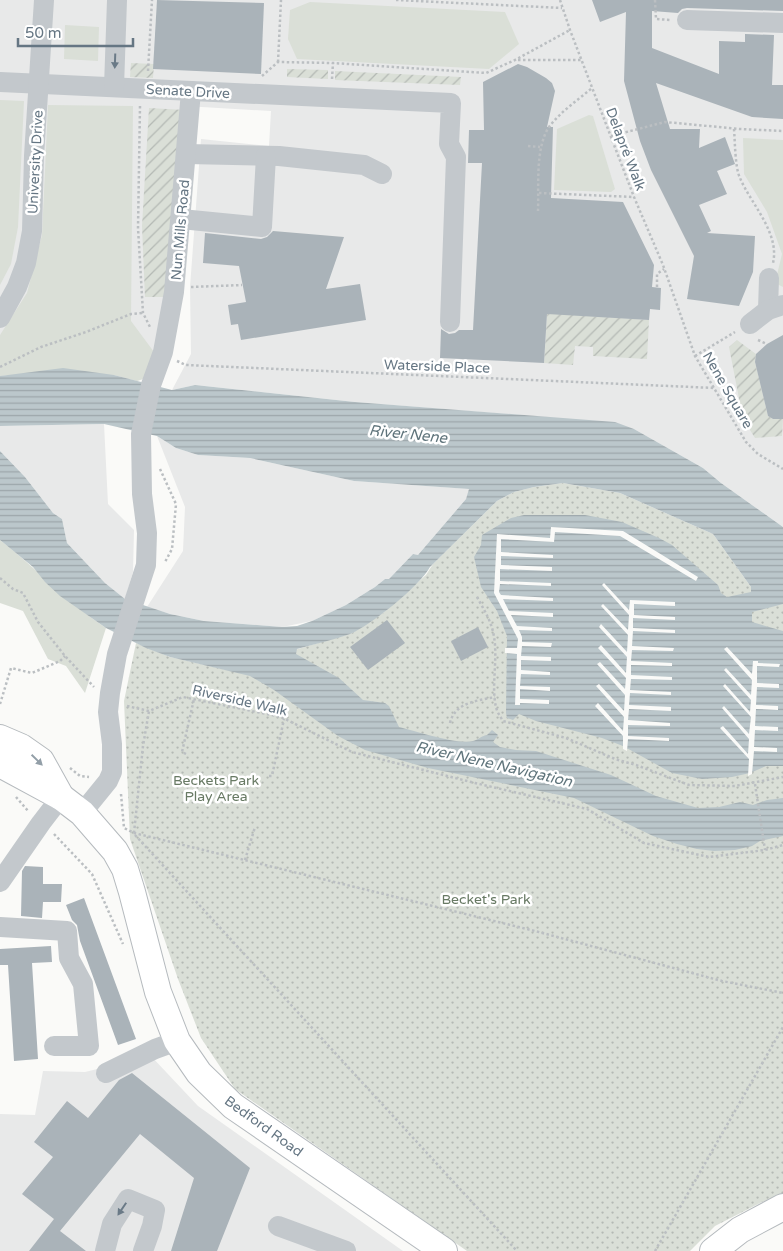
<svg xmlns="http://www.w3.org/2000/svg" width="783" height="1251" font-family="'Varela Round',sans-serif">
<defs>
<pattern id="park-dots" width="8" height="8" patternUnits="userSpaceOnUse" patternTransform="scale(1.25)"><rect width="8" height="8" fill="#dadfd7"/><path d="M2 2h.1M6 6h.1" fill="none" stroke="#b4b9b4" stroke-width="1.8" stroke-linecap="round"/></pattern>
<pattern id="garden-furrows" width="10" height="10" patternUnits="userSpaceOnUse" patternTransform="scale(1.25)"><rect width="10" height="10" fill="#dadfd7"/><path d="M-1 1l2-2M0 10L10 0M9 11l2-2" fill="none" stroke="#b4b9b4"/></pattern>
<pattern id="water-rules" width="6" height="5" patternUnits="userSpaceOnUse" patternTransform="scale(1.25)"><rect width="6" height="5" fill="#bbc7cb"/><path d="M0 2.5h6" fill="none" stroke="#9ca6aa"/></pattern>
</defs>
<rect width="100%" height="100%" fill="#fafaf8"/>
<!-- built -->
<g fill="#e8e9e9">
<polygon points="0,0 783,0 783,527 721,483 703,468 634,429 546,417 355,402 195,385 172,390 191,354 190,287 201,139 269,146 271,111 185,106 162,330 146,378 137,381 114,375 63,368 0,376"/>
<polygon points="104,424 108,504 134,530 133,572 125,599 105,583 67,543 62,519 53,513 25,477 0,451 0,426"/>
<polygon points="157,436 176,448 198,455 250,458 354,481 470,489 466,499 418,555 413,554 389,579 385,579 375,587 346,605 312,621 282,627 204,621 170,614 147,607 183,551 185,507"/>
<polygon points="151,1056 198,1106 403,1251 0,1251 0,1114 35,1115 43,1071 85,1072"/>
</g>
<!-- grass -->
<g fill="#dadfd7">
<polygon points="310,2 505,12 519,44 489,69 297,59 288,39 290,10"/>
<polygon points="65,25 99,27 98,61 64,59"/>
<polygon points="0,100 24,101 18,227 11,264 0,285"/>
<polygon points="48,105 133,106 131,321 154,352 146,378 137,381 114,375 27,374 0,376 0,335 27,293 42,235"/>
<polygon points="589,115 593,116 615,189 611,192 554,190 557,129"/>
<polygon points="743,138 783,140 783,287 775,283 782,254 767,212 744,174"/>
<path d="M0,540C36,568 68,603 106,628L85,693L66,666L48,659L23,611L0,603Z"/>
</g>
<!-- park -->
<polygon fill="url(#park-dots)" points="563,483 620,493 713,534 751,587 783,604 783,1195 762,1202 715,1226 690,1251 467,1251 235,1089 201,1038 178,979 130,839 124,701 136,643 170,657 227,670 352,633 383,613 426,575 433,564 497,501 514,492 534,487"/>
<!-- garden -->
<g fill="url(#garden-furrows)">
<polygon points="131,63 154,64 153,78 130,77"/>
<polygon points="287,69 328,70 328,79 287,77"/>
<polygon points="335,71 461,77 460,85 335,80"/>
<polygon points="149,108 185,110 166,297 145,297 142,226"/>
<polygon points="548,302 562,314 649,320 647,359 593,356 593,347 575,346 573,365 544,363"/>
<polygon points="737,340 756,354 755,362 768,416 773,419 783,419 782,436 755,438 743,419 729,347"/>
</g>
<!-- water -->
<path fill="url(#water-rules)" d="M63,368L114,375L172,390L195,385L355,402L615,422L634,429L703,468L721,483L783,527V604L752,612V622L783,631V766H766L750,773L732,777L702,779L672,773L623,746L602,738L536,721L519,714L513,720L507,718L506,713L507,636L497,611L481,587L474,557L481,545L482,535L511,518L524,515H585L622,522L659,538L672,545L718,585L721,593L727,597L751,592V587L713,534L620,493L563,483L534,487L514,492L497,501L430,567C420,586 370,626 350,634C333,640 314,644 297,649L296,654L339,678L363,700L385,703L389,706L399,727C416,731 457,745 473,741C478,740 481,736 487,735L492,730L498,735L493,742L500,747L516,750L536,751L611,775L656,796L698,808L719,807L740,802L753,805L767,800L783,798V836L760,841L752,846L735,850L714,851L697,849L677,844L653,836L574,798L428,768L365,750L338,736L274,690L250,676L170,657L146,648L106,628L60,596L45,582L33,567L0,540V451L25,477L53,513L62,519L67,543L105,583L125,599L170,614L204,621L282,627L297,626L312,621L346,605L375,587L385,579H389L413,554L418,555L466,499L469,489L354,481L250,458L198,455L176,448L157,436L104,424L0,426V376Z"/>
<!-- pier -->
<g fill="#fafaf8">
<polygon points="551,527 623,531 698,577 696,581 620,536 555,532 554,542 501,539 501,552 553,555 553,558 501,556 501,565 552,567 552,571 500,569 500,581 551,583 551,586 500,584 499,592 501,595 553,598 553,601 503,599 509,611 553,613 553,617 511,615 517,626 552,628 552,631 519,630 522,637 522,642 552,643 551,647 522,646 521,656 551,657 551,661 521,660 521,670 550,672 550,675 521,674 520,686 550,687 550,691 520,689 520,699 549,700 549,704 520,703 520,705 515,705 517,654 505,653 505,648 517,648 518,639 494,593 497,534 550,538"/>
<polygon points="604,583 629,610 630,600 675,602 675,606 634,604 634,615 675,617 675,620 633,618 633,628 675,630 675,633 633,631 632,646 674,648 673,651 632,650 631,661 672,663 672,666 631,665 631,675 672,677 672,680 631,679 630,690 671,692 671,695 630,693 629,705 671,707 671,711 629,709 628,720 670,723 670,726 628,725 628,736 669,738 669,741 628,739 627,751 623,749 623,736 595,706 598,703 623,731 624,717 596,686 599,684 624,711 625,695 597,664 600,662 625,689 626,678 598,648 601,645 626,673 627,657 599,627 601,624 627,652 628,635 601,606 603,604 628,630 629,615 602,585"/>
<polygon points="727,647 752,674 753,661 758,661 758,663 780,664 779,667 757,666 757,683 779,684 779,688 757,687 756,705 778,706 778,710 756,709 755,726 778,727 778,731 755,730 754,747 777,748 777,752 754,751 752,774 748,776 749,759 720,728 723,726 748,754 749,739 722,708 724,706 749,734 751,717 723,686 725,684 750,712 751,700 724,670 726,668 751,695 752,680 724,649"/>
</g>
<!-- building -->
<g fill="#aab3b9">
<polygon points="157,0 264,3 261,74 153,69"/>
<polygon points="592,0 783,0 783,11 687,8 682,9 678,13 652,11 652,48 719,74 719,41 745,42 745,34 774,35 772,85 783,85 783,119 752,117 656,83 670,129 700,129 699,148 725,137 735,164 717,171 727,194 699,205 711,231 707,233 755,236 753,272 739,306 687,299 694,256 651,170 640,141 624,81 626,12 600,22"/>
<polygon points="518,64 527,67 546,78 552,83 555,91 547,127 553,127 551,198 623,202 654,265 652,287 661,288 660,310 650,309 649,320 547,314 544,363 440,358 441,329 449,334 455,333 459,330 473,330 482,163 468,163 469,130 484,130 483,82"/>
<polygon points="273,231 344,237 326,289 360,284 366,320 241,340 238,324 231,325 228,305 246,302 239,266 203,263 205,233 261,239 267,237"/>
<polygon points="783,335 783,419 773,419 768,416 755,362 756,354 767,344"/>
<polygon points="387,620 405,643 368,670 350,647"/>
<polygon points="478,627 488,647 461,661 451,641"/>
<polygon points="25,866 43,867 43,884 62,884 61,902 43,902 42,918 21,916 22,871"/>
<polygon points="84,898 136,1039 118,1045 80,941 77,925 72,920 66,905"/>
<polygon points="51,946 52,962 32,963 38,1059 14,1061 8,965 0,965 0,949"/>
<polygon points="132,1073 250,1168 217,1251 171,1251 194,1178 140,1134 60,1231 86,1251 29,1251 54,1219 22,1194 53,1157 34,1142 67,1101 88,1118 119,1080"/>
</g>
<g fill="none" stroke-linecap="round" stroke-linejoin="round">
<!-- major casing -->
<g stroke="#b5babe" stroke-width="28">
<g id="major">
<polyline points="0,738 21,747 41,761 61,797"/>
<polyline points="0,764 61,797 82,813 115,851 125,869 132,892 158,992 177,1041 199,1073 233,1106 444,1251"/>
<polyline points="713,1251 740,1230 783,1207"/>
</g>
</g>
<!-- path -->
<g stroke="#bbbfc2" stroke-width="2.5" stroke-dasharray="2.5 2.5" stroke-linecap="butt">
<polyline points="396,0 562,8"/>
<polyline points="560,0 570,30 634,197 663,265 695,356 746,442 758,454 783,469"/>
<polyline points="655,0 656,19 671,20"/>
<polyline points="518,60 581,60"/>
<polyline points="278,62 281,0"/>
<polyline points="148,71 152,0"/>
<polyline points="262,76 278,62 333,63 486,73 515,60 570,30"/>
<polyline points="332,79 333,63"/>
<polyline points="140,106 138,228 143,313 150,327"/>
<path d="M734,129C735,141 735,168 740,178C751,204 780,233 773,263"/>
<polyline points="611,136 665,122 740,129 783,131"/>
<polyline points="528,146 540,147"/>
<polyline points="539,193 634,197"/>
<path d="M538,211C539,186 535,148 549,127C560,112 578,100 592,88"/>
<polyline points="191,287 242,285"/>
<polyline points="657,287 657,274 664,269"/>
<polyline points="758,340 767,344"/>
<polyline points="695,356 735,332"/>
<polyline points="177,361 186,365 715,388"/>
<polyline points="0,367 41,347 86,332 131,314 143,313"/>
<polyline points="160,469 176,504 172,549 165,562"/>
<polyline points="0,578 13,589 23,593 38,622 65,656 94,687"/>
<path d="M477,597C484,610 492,622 494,637C498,659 491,687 496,707C497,712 500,716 503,721L566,738L615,759L636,765L689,785L735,786L783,777"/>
<polyline points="0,704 11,668 32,673 60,661 65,656"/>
<polyline points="127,706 149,711 183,697 281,717 352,752 475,783 587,809 644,843 709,857 765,850 783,845"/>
<path d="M450,723C455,702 477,701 495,697"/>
<polyline points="186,754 182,752 194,699"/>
<polyline points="70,768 80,776 89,777"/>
<polyline points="269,776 272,776 284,719"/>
<polyline points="755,784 765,850"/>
<polyline points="121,794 124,828 134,833 535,931 722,981 783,993"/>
<polyline points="16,797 29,812"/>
<polyline points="134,833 143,746 149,711"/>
<polyline points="54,834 92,874 123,944"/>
<polyline points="135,835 517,1251"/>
<polyline points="245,860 255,827"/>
<polyline points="655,1251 783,1027"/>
</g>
<!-- minor -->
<g stroke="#c3c8cc" stroke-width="20">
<polyline points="687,20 783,23"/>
<polyline points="0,82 451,103 449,144 456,157 450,322"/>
<polyline points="114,87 117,0"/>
<polyline points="187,154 279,156 364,165 382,174"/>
<polyline points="181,219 262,227 266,156"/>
<polyline points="768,310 769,278"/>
<polyline points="0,318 17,287 26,263 32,231 34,156 44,0"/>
<polyline points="750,324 768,310 783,305"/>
<polyline points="82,813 108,781 112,772 112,744 108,712 110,693 117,654 146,565 147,533 142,494 141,434 151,385 163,352 174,292 191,91"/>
<polyline points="0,882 41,823 61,797"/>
<polyline points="0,927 67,931 69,958 83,984 89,1046 54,1046"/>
<polyline points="106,1073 155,1049 177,1041"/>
<polyline points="278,1226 346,1251"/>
<polyline points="105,1251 112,1224 128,1199 155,1210 152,1226 143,1251"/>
</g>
<!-- major -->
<use href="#major" stroke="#fff" stroke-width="26"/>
</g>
<!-- one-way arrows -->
<defs><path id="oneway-solid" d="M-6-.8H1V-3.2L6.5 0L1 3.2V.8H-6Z" transform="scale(1.25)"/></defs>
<g fill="#6a7a87">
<use href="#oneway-solid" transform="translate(115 61) rotate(92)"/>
<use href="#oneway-solid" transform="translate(122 1209) rotate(124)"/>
</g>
<use fill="#939fa8" href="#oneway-solid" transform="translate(37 760) rotate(44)"/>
<g text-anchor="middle" stroke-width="5" stroke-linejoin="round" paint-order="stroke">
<!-- street labels -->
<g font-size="14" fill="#657683" stroke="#fff">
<text transform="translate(188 91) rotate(3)" y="5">Senate Drive</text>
<text transform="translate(626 149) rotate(69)" y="5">Delapré Walk</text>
<text transform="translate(35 162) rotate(-87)" y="5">University Drive</text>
<text transform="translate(180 230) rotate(-85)" y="5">Nun Mills Road</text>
<text transform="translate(437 366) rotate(2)" y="5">Waterside Place</text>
<text transform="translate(728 390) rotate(60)" y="5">Nene Square</text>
<text transform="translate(240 700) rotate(13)" y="5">Riverside Walk</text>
<text transform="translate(264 1126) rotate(36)" y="5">Bedford Road</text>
</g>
<!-- park labels -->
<g font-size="14" fill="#687a64" stroke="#fff">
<text x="216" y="785">Beckets Park<tspan x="216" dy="16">Play Area</tspan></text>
<text x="486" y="904">Becket's Park</text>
</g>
<!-- water labels -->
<g font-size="15" font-style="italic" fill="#60757c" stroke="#fff">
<text transform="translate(408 434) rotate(6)" y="5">River Nene</text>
<text transform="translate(494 764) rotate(13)" y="5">River Nene Navigation</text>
</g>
</g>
<!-- scale -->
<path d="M18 38v8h115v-8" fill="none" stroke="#657683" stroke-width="2.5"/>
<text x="25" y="38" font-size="15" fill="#657683" stroke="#ffffff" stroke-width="4" paint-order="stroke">50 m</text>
</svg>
